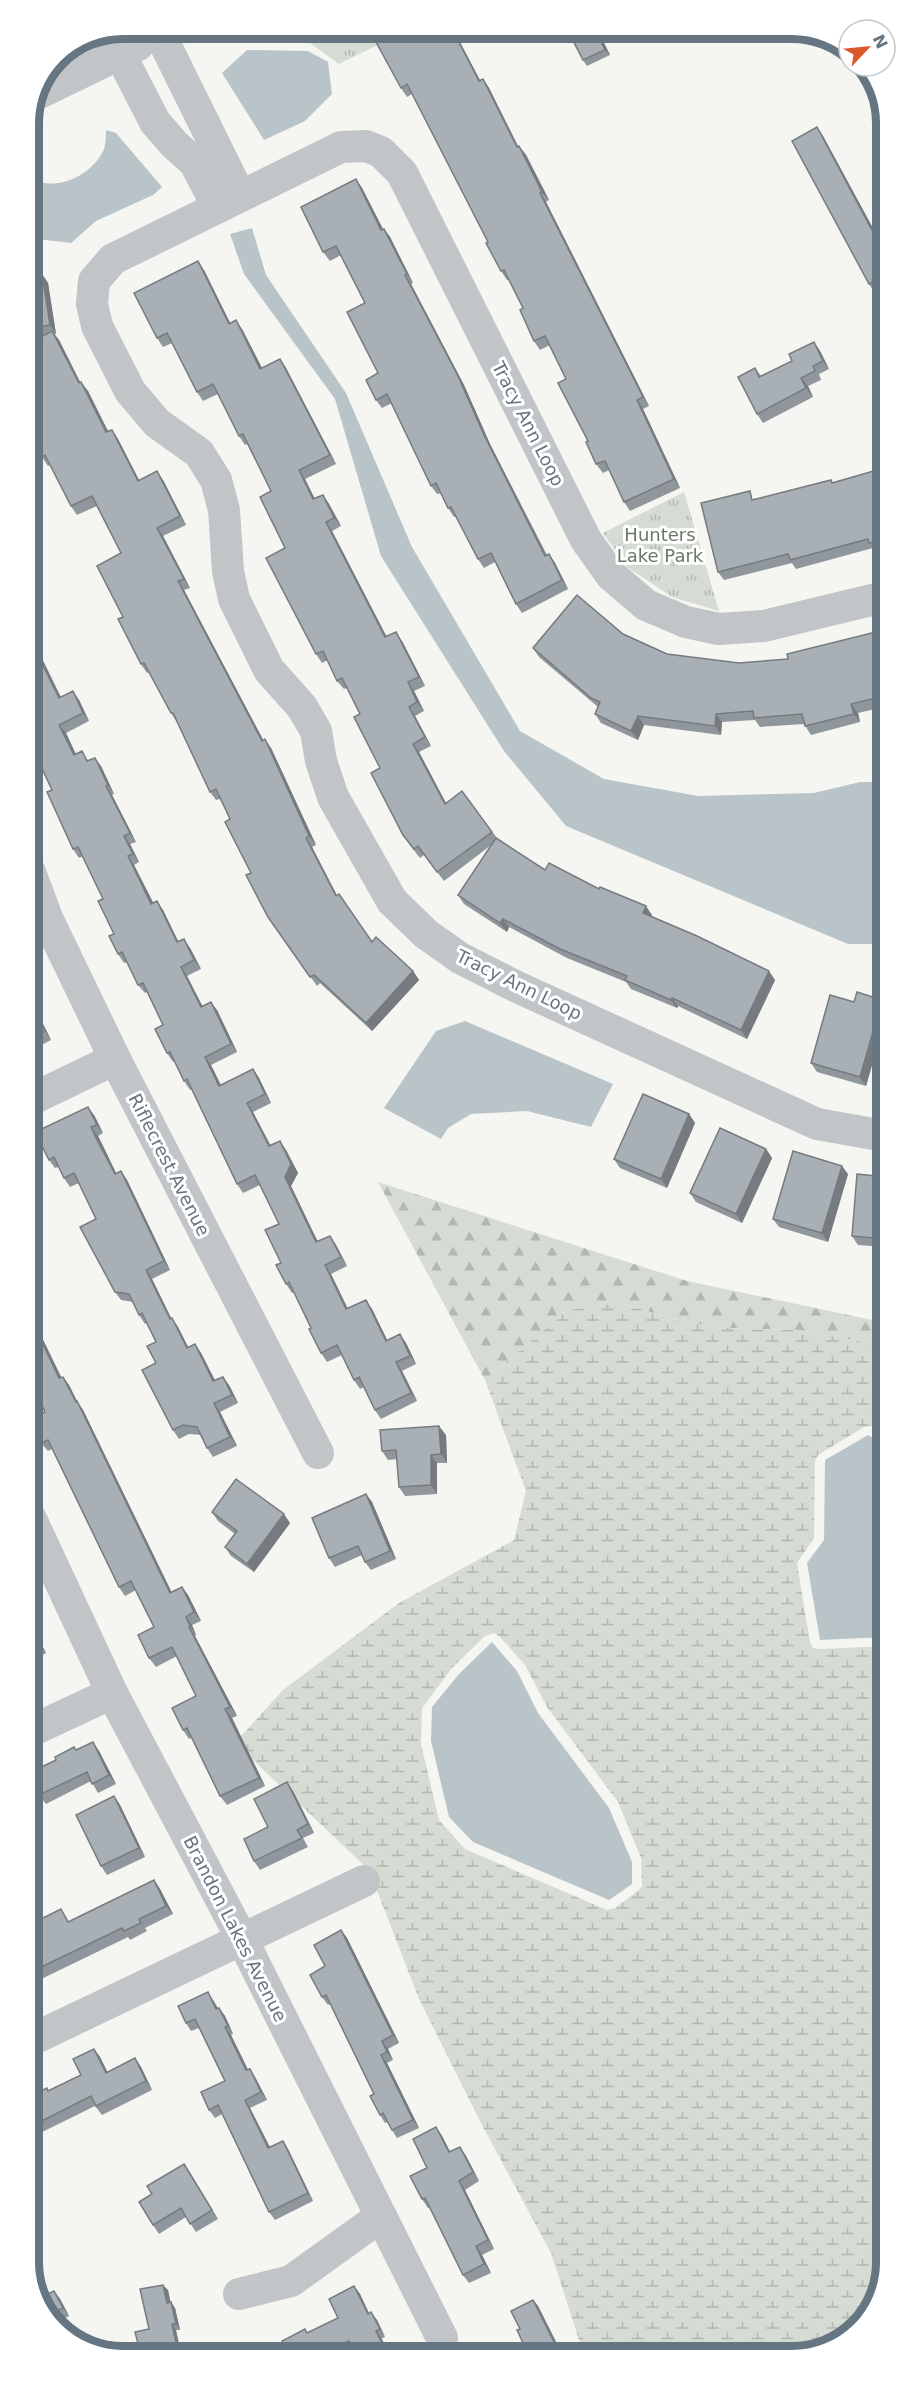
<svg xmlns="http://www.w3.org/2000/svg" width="915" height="2385" font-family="'DejaVu Sans',sans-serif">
<defs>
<pattern id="forest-firs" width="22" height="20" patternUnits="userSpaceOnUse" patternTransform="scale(1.5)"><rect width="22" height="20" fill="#d6dcd3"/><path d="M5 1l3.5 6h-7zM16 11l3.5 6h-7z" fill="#b1b7b1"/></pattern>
<pattern id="wetland-marsh" width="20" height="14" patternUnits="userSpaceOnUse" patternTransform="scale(1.5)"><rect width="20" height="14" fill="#d6dcd3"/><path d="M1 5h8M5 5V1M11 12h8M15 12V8" fill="none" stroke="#b1b7b1"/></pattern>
<pattern id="park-tufts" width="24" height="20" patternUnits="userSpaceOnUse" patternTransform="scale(1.5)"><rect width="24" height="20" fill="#d6dcd3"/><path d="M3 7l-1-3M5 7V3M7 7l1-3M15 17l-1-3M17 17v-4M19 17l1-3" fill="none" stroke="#b1b7b1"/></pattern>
</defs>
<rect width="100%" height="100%" fill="#f5f5f2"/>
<!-- forest -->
<polygon fill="url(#forest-firs)" points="378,1182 687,1281 877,1321 885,1321 885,1346 799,1330 742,1329 687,1323 620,1303 568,1310 485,1380"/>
<!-- wetland -->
<path fill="url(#wetland-marsh)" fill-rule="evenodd" d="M620,1303L687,1323L742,1329L799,1330L885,1346V1434L871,1426L864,1427L818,1455L815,1461L814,1538L797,1563L810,1642L813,1648L820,1649L886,1646V2263L867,2319L817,2353L573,2354L582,2349L551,2253L483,2127L419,1999L369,1870L235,1743L283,1690L399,1603L514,1540L526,1491L485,1380L568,1310ZM494,1633L499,1636L525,1665L547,1707L618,1802L641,1858L642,1886L638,1891L615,1908L607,1910L465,1849L439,1820L421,1744L422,1708L452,1668L485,1636Z"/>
<!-- park -->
<g fill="url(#park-tufts)">
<polygon points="299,29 410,29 339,64 306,40"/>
<polygon points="684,492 719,611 672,597 627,567 603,533"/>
</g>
<!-- water -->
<g fill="#b9c4c8">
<polygon points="247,50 308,51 328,62 332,94 305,121 264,140 222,73"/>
<path d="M106,130L116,133L162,187L153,195L96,221L71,243L29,238V175C32,177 37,181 41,182C65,189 95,171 104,149C106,143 106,135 106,130Z"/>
<polygon points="252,228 266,275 346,393 412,547 520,731 604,779 698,796 814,793 860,782 884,782 884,944 848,944 566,826 504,751 381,556 335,399 244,274 230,234"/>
<polygon points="465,1021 613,1084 591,1127 527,1111 471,1114 448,1128 441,1139 384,1108 436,1031"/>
<polygon points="868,1435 885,1445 886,1637 820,1640 807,1563 824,1540 825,1460"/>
<polygon points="492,1642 517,1671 538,1713 609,1808 632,1862 632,1884 609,1900 473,1842 449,1817 431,1741 432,1707 459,1674"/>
</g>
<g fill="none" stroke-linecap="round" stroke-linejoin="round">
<!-- minor -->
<g stroke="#c1c5c8" stroke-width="32">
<polyline points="160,34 240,196"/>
<polyline points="120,54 155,122 174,144 195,163 218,207"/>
<polyline points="39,93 138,45"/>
<polyline points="884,597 764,626 719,629 686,622 646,605 611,575 586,540 402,173 381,152 366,146 341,147 113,259 94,281 92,304 97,326 130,391 157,423 199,453 216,480 224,510 228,571 234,599 269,670 302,707 316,731 321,761 333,797 392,901 426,934 460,958 515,986 817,1124 885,1136"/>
<polyline points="30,872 47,918 115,1059 318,1453"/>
<polyline points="30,1100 115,1059"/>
<polyline points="31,1519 112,1693 242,1939 442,2338"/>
<polyline points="31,1731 112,1693"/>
<polyline points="31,2040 364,1881"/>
<polyline points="239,2294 291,2281 380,2217"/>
</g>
</g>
<!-- wall -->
<g fill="#90979c">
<polygon points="453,29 480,80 483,79 489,88 518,147 519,146 526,155 549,200 546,202 649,406 643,409 680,488 630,511 624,502 609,470 603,473 596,464 566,379 550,345 540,350 534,341 523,308 509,279 507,280 501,271 488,242 412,94 407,97 401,88"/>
<polygon points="567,29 607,29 608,31 600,35 610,55 587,66 583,60"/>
<polygon points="817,127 823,136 876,234 883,230 883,288 875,293 869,284"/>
<polygon points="356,179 362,188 383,229 384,229 390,237 413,283 411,284 464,385 490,444 547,555 549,554 555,563 568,589 522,613 516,604 495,562 484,568 478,559 456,516 454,517 448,508 441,493 437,494 431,486 392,403 382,408 376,400 378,373 365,303 341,255 330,261 323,252"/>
<polygon points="204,270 230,323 242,329 262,368 280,359 286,368 336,464 305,479 315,499 323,495 329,504 341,526 332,531 387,637 402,641 425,686 414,691 424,711 415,716 431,746 419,752 446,803 462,791 497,838 545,870 599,889 652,915 652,917 775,980 747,1039 678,1006 677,1008 631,989 626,982 567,958 509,927 507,932 464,904 458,895 490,846 444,881 424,855 420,858 409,844 380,768 360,714 347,688 344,689 337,681 328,660 322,663 316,654 285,548 271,491 247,444 245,445 239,436 218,394 203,401 197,392 172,343 163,347 157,338"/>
<polygon points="42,274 48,283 56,334 54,334 59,340 80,382 88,391 108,432 112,430 118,439 139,480 163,480 186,525 163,536 190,588 184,590 263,740 271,748 316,845 312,847 337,896 372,942 413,971 419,980 372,1031 320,983 317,986 268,917 230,819 220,799 216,800 210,792 177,722 171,713 149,672 147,673 141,664 123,617 121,553 97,506 77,515 71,506 50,465 48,466 42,457 44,336 29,338 29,276"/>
<polygon points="814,342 820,351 829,369 819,374 821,380 808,386 813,397 763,423 757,414 755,368 761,376 792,361"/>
<polygon points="884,468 884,549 876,552 873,548 796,569 792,563 724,580 718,572 755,499 831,480 833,483"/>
<polygon points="29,613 39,634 32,638 61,697 79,700 89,721 66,733 76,754 101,766 114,794 112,795 136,842 130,844 139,862 134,865 153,903 163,910 178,942 190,948 201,969 187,976 202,1006 217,1010 237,1052 211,1065 221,1085 253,1069 259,1078 271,1103 253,1112 271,1146 286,1150 298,1173 291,1186 318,1242 330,1236 336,1245 347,1266 331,1274 348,1309 372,1309 387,1340 406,1343 416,1364 402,1371 417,1401 381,1419 375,1410 364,1387 360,1389 354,1380 342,1355 327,1362 321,1353 311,1328 294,1292 292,1293 286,1284 281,1263 279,1224 260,1185 243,1193 237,1184 191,1089 190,1090 184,1081 174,1061 173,1062 167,1053 163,1025 147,992 145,993 138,985 127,962 124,963 118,954 114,934 103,899 83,856 79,858 73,849 52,790 30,743"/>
<polygon points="884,630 884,707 858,713 860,722 811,735 804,724 760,727 755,720 722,722 721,735 644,725 638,740 601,723 595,714 598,707 539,657 533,648 623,634 667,654 739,663 788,659"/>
<polygon points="30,987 40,1005 35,1008 51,1040 30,1051"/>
<polygon points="882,1000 885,1004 885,1021 885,1020 866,1086 817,1072 811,1063 854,1002"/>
<polygon points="689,1114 695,1123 667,1188 620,1168 614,1159"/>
<polygon points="94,1115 103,1133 98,1136 105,1150 116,1174 121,1171 127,1180 170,1270 152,1279 171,1318 178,1327 188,1347 195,1344 201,1353 215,1381 229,1385 238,1403 220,1412 237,1446 213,1457 207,1448 201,1435 189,1434 179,1439 173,1430 156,1363 156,1342 147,1323 145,1324 139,1315 133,1302 121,1300 115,1292 96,1219 79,1183 70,1187 64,1178 59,1167 55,1168 49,1160"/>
<polygon points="766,1149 772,1158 742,1223 696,1202 690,1193"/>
<polygon points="848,1174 828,1242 779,1227 773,1219"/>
<polygon points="885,1177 885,1247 858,1245 852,1236"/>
<polygon points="30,1313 61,1377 63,1377 69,1385 77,1402 83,1410 171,1592 182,1587 188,1595 201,1621 192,1625 196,1635 195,1636 237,1716 232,1718 265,1786 227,1805 220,1796 192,1738 189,1739 183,1730 196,1696 177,1656 156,1667 149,1658 154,1627 136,1590 125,1596 119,1587 52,1449 48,1451 41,1443 45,1412 31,1383"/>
<polygon points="446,1435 447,1463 437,1463 437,1494 405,1496 399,1487 397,1459 388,1460 382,1451"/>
<polygon points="366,1494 372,1502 396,1559 371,1570 365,1562 362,1555 335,1567 329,1558"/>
<polygon points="212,1512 290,1523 254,1572 231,1556 225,1547 235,1534 218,1521"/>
<polygon points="31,1624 46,1653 31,1661"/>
<polygon points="93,1742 99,1751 116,1784 98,1793 91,1781 46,1804 39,1795 77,1750"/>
<polygon points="293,1791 314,1833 303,1838 308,1847 260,1870 254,1861 268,1827"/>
<polygon points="114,1796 120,1805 145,1857 107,1875 101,1866"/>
<polygon points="154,1880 160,1889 173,1914 145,1928 147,1931 130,1940 128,1937 31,1984 31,1924 61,1909 69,1922"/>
<polygon points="341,1930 347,1938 399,2043 388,2049 393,2060 387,2063 419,2128 397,2138 387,2122 385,2123 380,2115 374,2094 330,2004 328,2005 322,1997 325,1966"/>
<polygon points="213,2000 218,2008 219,2008 225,2016 233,2034 231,2035 248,2070 250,2069 255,2077 267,2100 250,2108 270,2147 283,2141 288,2149 313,2201 275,2220 269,2212 222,2114 215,2118 209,2110 225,2081 199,2028 191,2031 186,2023"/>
<polygon points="94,2049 100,2057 107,2072 135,2058 141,2067 152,2090 102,2115 95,2106 32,2137 32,2095 49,2091 81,2075"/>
<polygon points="436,2127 442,2136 450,2152 460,2147 466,2156 479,2181 465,2190 494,2249 482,2255 491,2273 469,2283 463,2275 430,2207 428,2208 422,2199 427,2168"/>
<polygon points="190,2173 218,2219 196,2232 186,2217 159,2234 153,2225"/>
<polygon points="32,2272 43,2296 54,2291 60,2299 69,2316 60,2321 68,2336 61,2333 32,2287"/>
<polygon points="354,2286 360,2294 369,2313 377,2320 385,2337 353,2350 342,2355 289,2356 305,2329 308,2333 338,2318"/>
<polygon points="168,2290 170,2303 175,2308 180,2330 176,2330 180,2349 149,2356 143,2356 140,2351 149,2329"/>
<polygon points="533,2300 538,2306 560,2350 551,2354 529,2354 517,2330 520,2329"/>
</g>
<!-- shaded-wall -->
<g fill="#767b7f">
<polygon points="452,29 453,29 485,90 479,81"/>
<polygon points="595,29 600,35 610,55 605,50"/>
<polygon points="483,79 489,88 523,156 517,147"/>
<polygon points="817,127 823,136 881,243 874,234"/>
<polygon points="519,146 526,155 549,200 542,192"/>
<polygon points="356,179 362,188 388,239 381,230"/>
<polygon points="540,193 546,202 649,406 643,397"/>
<polygon points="384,229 390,237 413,283 407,274"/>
<polygon points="198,261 204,270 235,333 229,324"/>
<polygon points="42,274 48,283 56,334 50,325"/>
<polygon points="405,275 411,284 464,385 490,444 551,565 545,556 484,435"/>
<polygon points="236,320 242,329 267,378 260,369"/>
<polygon points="52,331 59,340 85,392 79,383"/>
<polygon points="814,342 820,351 829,369 823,361"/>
<polygon points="280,359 286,368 336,464 330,455"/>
<polygon points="801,378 808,386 813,397 806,388"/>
<polygon points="81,382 88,391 113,441 106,432"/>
<polygon points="637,400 643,409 680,488 674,479"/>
<polygon points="112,430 118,439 144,490 138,481"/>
<polygon points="299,470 305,479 319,508 313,499"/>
<polygon points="157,471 163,480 186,525 180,516"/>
<polygon points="323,495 329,504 341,526 334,518"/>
<polygon points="326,522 332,531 391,646 385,637"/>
<polygon points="157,528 163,536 190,588 184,579"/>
<polygon points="549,554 555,563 568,589 562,580"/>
<polygon points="178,581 184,590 268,749 262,741"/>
<polygon points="29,613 39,634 33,625 29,617"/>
<polygon points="396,632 402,641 425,686 419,677"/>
<polygon points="29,635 32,638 65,707 59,698 29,637"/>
<polygon points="408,682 414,691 424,711 417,702"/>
<polygon points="73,691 79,700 89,721 83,713"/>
<polygon points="851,704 858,713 860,722 854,714"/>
<polygon points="409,707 415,716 431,746 425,737"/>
<polygon points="716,714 722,722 721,735 715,726"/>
<polygon points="638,716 644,725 638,740 631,731"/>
<polygon points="59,725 66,733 80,764 74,755"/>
<polygon points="265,739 271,748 316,845 309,836"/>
<polygon points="413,744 419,752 451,813 445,804"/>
<polygon points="95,758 101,766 114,794 108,785"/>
<polygon points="106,786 112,795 136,842 130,833"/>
<polygon points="124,836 130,844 139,862 133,854"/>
<polygon points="306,838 312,847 342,905 336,896"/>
<polygon points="128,856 134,865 158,912 151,904"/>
<polygon points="157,901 163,910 183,951 177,942"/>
<polygon points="646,906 652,915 649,922 643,913"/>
<polygon points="503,919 509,927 507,932 500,923"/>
<polygon points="184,939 190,948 201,969 194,960"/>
<polygon points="181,967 187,976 207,1015 201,1007"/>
<polygon points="413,971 419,980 372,1031 366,1023"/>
<polygon points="769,971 775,980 747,1039 741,1030"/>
<polygon points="30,987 40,1005 33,997 30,990"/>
<polygon points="672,998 678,1006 677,1008 671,1000"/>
<polygon points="882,1000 885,1004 885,1020 866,1086 860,1077"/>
<polygon points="30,1001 35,1008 51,1040 45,1031"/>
<polygon points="211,1002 217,1010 237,1052 231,1044"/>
<polygon points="205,1057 211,1065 225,1095 219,1086"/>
<polygon points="253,1069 259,1078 271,1103 265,1094"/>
<polygon points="247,1103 253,1112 275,1155 269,1146"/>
<polygon points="88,1107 94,1115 103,1133 97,1125"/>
<polygon points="689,1114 695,1123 667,1188 661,1179"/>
<polygon points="91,1127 98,1136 121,1183 115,1174"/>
<polygon points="280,1141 286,1150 298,1173 291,1186 322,1251 316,1242 285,1177"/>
<polygon points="766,1149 772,1158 742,1223 736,1214"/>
<polygon points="842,1166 848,1174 828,1242 822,1233"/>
<polygon points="121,1171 127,1180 170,1270 164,1261"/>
<polygon points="330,1236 336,1245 347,1266 341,1257"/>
<polygon points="325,1265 331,1274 352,1318 346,1309"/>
<polygon points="146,1270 152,1279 176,1328 170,1319"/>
<polygon points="366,1300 372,1309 392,1350 386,1341"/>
<polygon points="30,1313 66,1387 59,1378 30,1317"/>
<polygon points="172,1318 178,1327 193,1357 187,1348"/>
<polygon points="400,1334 406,1343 416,1364 410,1356"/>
<polygon points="195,1344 201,1353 220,1390 213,1381"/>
<polygon points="396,1362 402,1371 417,1401 411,1393"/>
<polygon points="63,1377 69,1385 82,1411 76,1402"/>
<polygon points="223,1377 229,1385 238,1403 232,1395"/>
<polygon points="77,1401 83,1410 176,1601 170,1593"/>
<polygon points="214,1403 220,1412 237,1446 230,1437"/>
<polygon points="439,1426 446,1435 447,1463 441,1454"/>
<polygon points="431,1455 437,1463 437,1494 431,1485"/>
<polygon points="366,1494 372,1502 396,1559 390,1551"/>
<polygon points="284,1514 290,1523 254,1572 247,1564"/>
<polygon points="182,1587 188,1595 201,1621 194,1612"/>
<polygon points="186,1617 192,1625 196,1635 190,1626"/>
<polygon points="31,1624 33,1628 46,1653 40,1645 31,1627"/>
<polygon points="189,1627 195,1636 237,1716 230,1707"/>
<polygon points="225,1709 232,1718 265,1786 259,1778"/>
<polygon points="93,1742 99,1751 116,1784 109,1775"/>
<polygon points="287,1782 293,1791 314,1833 308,1824"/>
<polygon points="114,1796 120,1805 145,1857 139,1848"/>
<polygon points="154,1880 160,1889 173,1914 166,1906"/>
<polygon points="341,1930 347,1938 399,2043 393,2035"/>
<polygon points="208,1992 213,2000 222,2017 216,2009"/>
<polygon points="219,2008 225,2016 233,2034 228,2026"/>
<polygon points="225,2027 231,2035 252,2078 246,2070"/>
<polygon points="382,2041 388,2049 393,2060 387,2052"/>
<polygon points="94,2049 100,2057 112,2081 106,2073"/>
<polygon points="381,2055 387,2063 419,2128 413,2120"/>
<polygon points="135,2058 141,2067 152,2090 146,2081"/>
<polygon points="250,2069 255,2077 267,2100 261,2092"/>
<polygon points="245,2100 250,2108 274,2156 268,2148"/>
<polygon points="436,2127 442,2136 455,2161 449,2152"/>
<polygon points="283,2141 288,2149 313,2201 308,2193"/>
<polygon points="460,2147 466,2156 479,2181 473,2172"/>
<polygon points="184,2164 190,2173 218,2219 212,2210"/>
<polygon points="459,2181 465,2190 494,2249 488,2240"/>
<polygon points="476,2246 482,2255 491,2273 484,2264"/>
<polygon points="32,2272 48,2305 42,2297 32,2276"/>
<polygon points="163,2285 168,2290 172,2309 167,2303"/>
<polygon points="354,2286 360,2294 373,2322 368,2314"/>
<polygon points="54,2291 60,2299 69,2316 63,2308"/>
<polygon points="533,2300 538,2306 560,2350 555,2344"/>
<polygon points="171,2302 175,2308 180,2330 176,2324"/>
<polygon points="54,2312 60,2321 68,2336 66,2335"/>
<polygon points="371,2312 377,2320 385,2337 380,2329"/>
<polygon points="172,2324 176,2330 180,2349 176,2343"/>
<polygon points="376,2331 382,2339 390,2355 388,2355"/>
</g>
<!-- building -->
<g fill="#a8b0b5" stroke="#767b7f" stroke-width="1.5">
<polygon points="402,29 452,29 479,81 483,79 517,147 519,146 542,192 540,193 643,397 637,400 674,479 624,502 605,461 596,464 586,442 588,441 558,383 566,379 545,336 534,341 520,310 523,308 504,270 501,271 486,243 488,242 407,84 401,88 376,42"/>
<polygon points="567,29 596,29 595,29 605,50 583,60"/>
<polygon points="817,127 874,234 883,230 883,276 869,284 792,141"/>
<polygon points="356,179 381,230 384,229 407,274 405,275 458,376 484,435 545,556 549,554 562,580 516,604 491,553 478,559 451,507 448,508 436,483 431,486 387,394 376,400 366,380 378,373 347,312 365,303 336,246 323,252 301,207"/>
<polygon points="198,261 229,324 236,320 260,369 280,359 330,455 299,470 313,499 323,495 334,518 326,522 385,637 396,632 419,677 408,682 417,702 409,707 425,737 413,744 445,804 462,791 492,832 437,872 418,846 414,849 403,835 371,773 380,768 354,717 360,714 342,678 337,681 323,651 316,654 266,558 285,548 260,497 271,491 243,434 239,436 213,384 197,392 167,333 157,338 134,293"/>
<polygon points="42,274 50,325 29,328 29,276"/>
<polygon points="52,331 79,383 81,382 106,432 112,430 138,481 157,471 180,516 157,528 184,579 178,581 262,741 265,739 309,836 306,838 336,896 339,894 372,942 376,937 413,971 366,1023 314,975 310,977 268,917 246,875 251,873 225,822 230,819 216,789 210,792 173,713 171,713 144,663 141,664 118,619 123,617 97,566 121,553 92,496 71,506 45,455 42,457 29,432 29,343"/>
<polygon points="814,342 823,361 813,366 815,371 801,378 806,388 757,414 738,377 755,368 759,377 792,361 789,354"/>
<polygon points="884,468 884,539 869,543 868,539 790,560 788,554 718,572 701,503 750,491 752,500 831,480 832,483"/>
<polygon points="577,595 623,634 667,654 739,663 788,659 787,654 884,630 884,696 851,704 854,714 805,726 802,714 754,718 753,711 716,714 715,726 638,716 631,731 595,714 600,702 591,698 533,648"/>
<polygon points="29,617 33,625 29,627"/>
<polygon points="29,637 59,698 73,691 83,713 59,725 74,755 82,751 87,761 95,758 108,785 106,786 130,833 124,836 133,854 128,856 151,904 157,901 177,942 184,939 194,960 181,967 201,1007 211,1002 231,1044 205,1057 219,1086 253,1069 265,1094 247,1103 269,1146 280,1141 291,1164 285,1177 316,1242 330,1236 341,1257 325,1265 346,1309 366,1300 386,1341 400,1334 410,1356 396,1362 411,1393 375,1410 359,1377 354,1380 337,1345 321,1353 309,1329 311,1328 289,1282 286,1284 276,1265 281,1263 265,1230 279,1224 255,1175 237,1184 187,1079 184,1081 170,1052 167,1053 155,1029 163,1025 143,983 138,985 122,952 118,954 109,936 114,934 98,901 103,899 78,847 73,849 47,792 52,790 30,743"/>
<polygon points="496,838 545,870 549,863 599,889 600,887 646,906 643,913 697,936 769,971 741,1030 672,998 671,1000 625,980 627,976 560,949 503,919 500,923 458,895"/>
<polygon points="30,990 33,997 30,998"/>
<polygon points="857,992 882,1000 860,1077 811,1063 830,995 854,1002"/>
<polygon points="30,1002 45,1031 30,1039"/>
<polygon points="643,1094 689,1114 661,1179 614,1159"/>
<polygon points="88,1107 97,1125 91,1127 98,1142 115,1174 121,1171 164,1261 146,1270 170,1319 172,1318 187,1348 195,1344 213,1381 223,1377 232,1395 214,1403 230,1437 207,1448 197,1427 183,1425 173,1430 142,1370 156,1363 147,1346 156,1342 142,1313 139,1315 129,1294 115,1292 80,1227 96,1219 74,1173 64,1178 54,1157 49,1160 35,1132"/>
<polygon points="720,1128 766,1149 736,1214 690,1193"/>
<polygon points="793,1151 842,1166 822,1233 773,1219"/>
<polygon points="857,1174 885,1177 885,1239 852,1236"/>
<polygon points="30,1317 59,1378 63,1377 76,1402 77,1401 170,1593 182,1587 194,1612 186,1617 190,1626 189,1627 230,1707 225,1709 259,1778 220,1796 187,1728 183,1730 172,1708 196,1696 172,1647 149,1658 138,1635 154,1627 131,1581 119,1587 48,1440 41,1443 31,1421 31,1419 45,1412 31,1382"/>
<polygon points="439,1426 441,1454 431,1455 431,1485 399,1487 396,1450 382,1451 380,1430"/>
<polygon points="236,1479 284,1514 247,1564 225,1547 237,1531 212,1512"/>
<polygon points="366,1494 390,1551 365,1562 358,1546 329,1558 312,1518"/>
<polygon points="31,1627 40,1645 31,1649"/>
<polygon points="93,1742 109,1775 92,1784 87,1772 39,1795 31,1778 31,1772 56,1760 55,1757 74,1747 76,1750"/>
<polygon points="287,1782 308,1824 297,1830 302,1838 254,1861 244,1839 268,1827 254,1799"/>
<polygon points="114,1796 139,1848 101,1866 76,1815"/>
<polygon points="154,1880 166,1906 139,1919 141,1923 124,1931 122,1928 31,1972 31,1924 61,1909 68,1922"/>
<polygon points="341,1930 393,2035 382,2041 387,2052 381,2055 413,2120 392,2130 383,2113 380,2115 370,2096 374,2094 326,1995 322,1997 310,1975 325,1966 314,1945"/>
<polygon points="208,1992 216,2009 219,2008 228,2026 225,2027 246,2070 250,2069 261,2092 245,2100 268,2148 283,2141 308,2193 269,2212 218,2105 209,2110 201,2092 225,2081 195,2019 186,2023 178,2006"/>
<polygon points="94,2049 106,2073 135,2058 146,2081 96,2106 91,2096 32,2126 32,2095 47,2088 48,2091 81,2075 73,2059"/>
<polygon points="436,2127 449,2152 460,2147 473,2172 459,2181 488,2240 476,2246 484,2264 463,2275 425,2198 422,2199 410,2176 427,2168 413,2139"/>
<polygon points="184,2164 212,2210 190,2224 181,2208 153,2225 139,2202 152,2194 147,2186"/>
<polygon points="32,2276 42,2297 54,2291 63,2308 54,2312 65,2335 61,2333 32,2287"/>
<polygon points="163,2285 167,2303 171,2302 176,2324 172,2324 176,2343 140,2351 135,2332 149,2329 140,2289"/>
<polygon points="354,2286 368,2314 371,2312 380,2329 376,2331 388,2355 356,2355 349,2341 319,2355 289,2356 282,2341 305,2329 307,2333 338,2318 329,2299"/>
<polygon points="533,2300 555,2344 535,2354 533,2351 528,2354 517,2330 520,2329 511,2311"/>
</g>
<g text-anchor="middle" stroke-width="6" stroke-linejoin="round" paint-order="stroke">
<!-- street labels -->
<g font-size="18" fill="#667582" stroke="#fff">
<text transform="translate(528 424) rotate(63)" y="6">Tracy Ann Loop</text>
<text transform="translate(519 985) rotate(26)" y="6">Tracy Ann Loop</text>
<text transform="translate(169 1165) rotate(63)" y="6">Riflecrest Avenue</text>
<text transform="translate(235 1929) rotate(63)" y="6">Brandon Lakes Avenue</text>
</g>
<!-- park labels -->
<g font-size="18" fill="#687964" stroke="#fff">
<text x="660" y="541">Hunters<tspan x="660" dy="21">Lake Park</tspan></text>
</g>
</g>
<!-- crop -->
<path d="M0 0H915V2385H0ZM123 39H792A84 84 0 0 1 876 123V2262A84 84 0 0 1 792 2346H123A84 84 0 0 1 39 2262V123A84 84 0 0 1 123 39Z" fill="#fff" fill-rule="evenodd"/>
<path fill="none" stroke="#667582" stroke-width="8" d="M123 39H792A84 84 0 0 1 876 123V2262A84 84 0 0 1 792 2346H123A84 84 0 0 1 39 2262V123A84 84 0 0 1 123 39Z"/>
<!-- north arrow -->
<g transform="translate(867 48) rotate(64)"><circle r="28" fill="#ffffff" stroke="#c2c8cd" stroke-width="1.5"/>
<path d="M0-4.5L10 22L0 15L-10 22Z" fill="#dc582c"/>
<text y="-9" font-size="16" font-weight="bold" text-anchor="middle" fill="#667582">N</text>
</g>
</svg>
